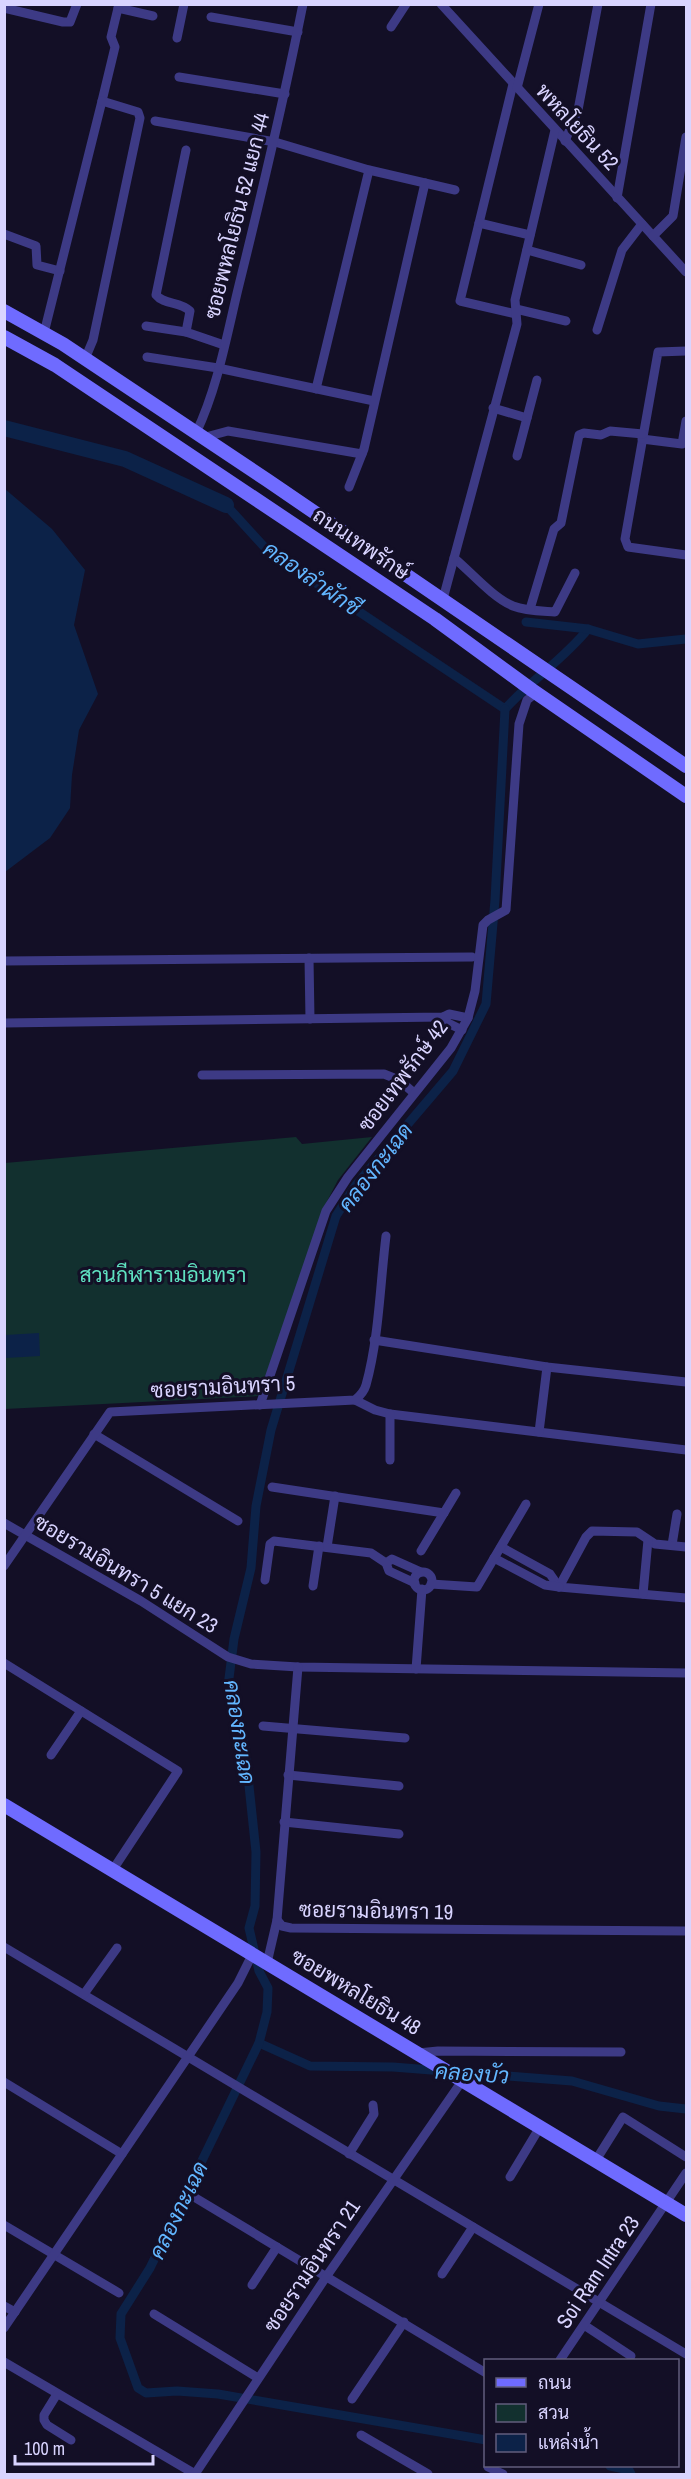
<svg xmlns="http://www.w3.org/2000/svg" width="691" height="2479" font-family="'Archivo Narrow',Sarabun,sans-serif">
<rect width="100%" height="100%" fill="#130f26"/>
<!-- green -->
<polygon fill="#12302f" points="296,1137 302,1144 372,1137 338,1180 323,1209 260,1396 5,1409 5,1163"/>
<!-- water -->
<g fill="#0c2248">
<polygon points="5,489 52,529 85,570 74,625 98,694 79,730 72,775 70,808 50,838 5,872"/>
<polygon points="39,1333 40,1356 5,1358 5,1335"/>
</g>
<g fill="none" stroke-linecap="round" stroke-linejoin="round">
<!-- canal -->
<g stroke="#0c2248" stroke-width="9">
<path d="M226,505L268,551L505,709C531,680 564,659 588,629"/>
<polyline points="526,622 588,629 638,644 686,639"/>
<polyline points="259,2043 310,2066 393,2067 572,2081 659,2106 686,2109"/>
<polyline points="486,2440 218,2394 177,2391 146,2393 138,2388 120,2338 121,2314 150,2268 259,2043 267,2012 268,1988 259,1971 249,1928 255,1906 256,1852 245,1748 228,1686 234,1639 251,1568 256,1506 271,1430 336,1216 356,1185 453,1071 486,1004 495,900 505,709"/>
<polyline points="610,2466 629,2470 631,2474"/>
</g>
<!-- river -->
<polyline stroke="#0c2248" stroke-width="16" points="4,428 125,459 226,505"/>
<!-- street -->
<g stroke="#3d3a85" stroke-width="9">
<polyline points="441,4 686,272"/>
<polyline points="4,8 63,22 70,22 77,4"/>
<polyline points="118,8 153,16"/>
<polyline points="211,17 298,32"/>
<polyline points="391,27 406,4"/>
<polyline points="177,38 184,4"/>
<polyline points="179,77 285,94"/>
<polyline points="513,84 460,301 516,314"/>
<polyline points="517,88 539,4"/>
<polyline points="155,121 275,142 369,170 455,190"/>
<polyline points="565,141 578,110 598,4"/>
<path d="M186,150L156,295C164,305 180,301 190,311L186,332L224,345"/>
<polyline points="617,198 651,4"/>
<polyline points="479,223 530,235"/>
<polyline points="4,234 36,246 37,265 60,271"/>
<polyline points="653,236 673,216 686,137"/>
<polyline points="527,250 581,265"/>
<polyline points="516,309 566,321"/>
<polyline points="146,326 186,332"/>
<polyline points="597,330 622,250 642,224"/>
<polyline points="44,333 102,101 115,47 111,37 119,4"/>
<polyline points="686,351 658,352 625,539 628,547 686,555"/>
<polyline points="147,357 218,368 374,401"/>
<polyline points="85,359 93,340 140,118 138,112 102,101"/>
<polyline points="316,389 369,170"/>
<polyline points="493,408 527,418"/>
<path d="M196,433C218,387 227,334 239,285C262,192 284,99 303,4"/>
<polyline points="202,438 228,431 362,454"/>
<polyline points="642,439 682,444 686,421"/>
<polyline points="517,456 537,380"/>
<polyline points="349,487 364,449 425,183"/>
<path d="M454,558C471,572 493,598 513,606C526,611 542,611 555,612L575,573"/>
<polyline points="443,599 517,324 515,300 555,130"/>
<polyline points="530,609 554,529 561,523 579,435 584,433 601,435 610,431 643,434"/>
<polyline points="309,958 310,1019"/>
<polyline points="4,961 472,957"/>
<polyline points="443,1017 448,1023 462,1030"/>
<polyline points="4,1023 443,1017 449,1014 468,1018"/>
<polyline points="202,1075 384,1074 399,1080 414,1093"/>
<polyline points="374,1340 547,1367 686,1382"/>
<polyline points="355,1400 375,1410 390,1414 686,1450"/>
<polyline points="260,1405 326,1211 348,1177 451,1048 468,1018 475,991 483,925 488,920 506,910 519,724 527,700 536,693"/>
<polyline points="390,1414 390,1460"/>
<polyline points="539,1432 547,1367"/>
<polyline points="94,1434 238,1521"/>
<polyline points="272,1487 444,1513"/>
<polyline points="4,1523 141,1601 228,1657 251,1664 298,1667 686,1673"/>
<polyline points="672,1545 677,1514"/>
<polyline points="327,1547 335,1496"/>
<polyline points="501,1547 550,1574 559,1587"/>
<polyline points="686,1547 655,1544 637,1532 592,1531 586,1537 559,1587 686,1598"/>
<polyline points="421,1551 456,1493"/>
<polyline points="494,1558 545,1585 559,1587"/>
<polyline points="386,1563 392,1559 421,1572"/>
<path d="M4,1566L110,1412L355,1400C360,1396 364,1392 366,1385C379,1338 380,1285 386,1236"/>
<circle cx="423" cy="1581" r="9"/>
<polyline points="265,1580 270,1544 274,1541 371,1553 386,1563 389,1571 415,1583"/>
<polyline points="431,1584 477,1587 526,1504"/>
<polyline points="313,1586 319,1546"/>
<polyline points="643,1594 648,1540"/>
<polyline points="4,1663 178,1771 112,1871"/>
<polyline points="416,1669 422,1589"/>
<polyline points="263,1726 405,1738"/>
<polyline points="51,1755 81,1711"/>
<polyline points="288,1775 399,1786"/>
<polyline points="284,1822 399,1834"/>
<polyline points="277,1920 282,1926 291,1928 686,1931"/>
<polyline points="4,1947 686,2354"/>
<polyline points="267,1963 277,1920 298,1667"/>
<polyline points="84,1994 117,1948"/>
<polyline points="418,2053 438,2051 621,2052"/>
<polyline points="4,2082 122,2154"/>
<polyline points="349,2154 374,2114 373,2105"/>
<polyline points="596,2160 623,2117 686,2157"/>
<polyline points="510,2177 540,2127"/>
<polyline points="194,2197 486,2373"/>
<polyline points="4,2225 119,2293"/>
<polyline points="442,2274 473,2227"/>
<polyline points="252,2285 277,2247"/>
<polyline points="4,2306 15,2312"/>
<polyline points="154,2314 258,2378"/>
<polyline points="584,2325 631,2356"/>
<polyline points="4,2328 238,1983 252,1955"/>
<polyline points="560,2360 686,2173"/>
<polyline points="4,2362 195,2474"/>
<polyline points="57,2394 44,2415 44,2420 47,2425 71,2440"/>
<polyline points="352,2399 404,2322"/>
<polyline points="361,2435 428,2474"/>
<polyline points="488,2467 503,2474"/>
<polyline points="195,2474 326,2277 462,2081"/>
</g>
<!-- secondary -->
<g stroke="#6f6bff" stroke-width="14">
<polyline points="4,311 63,344 267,480 686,766"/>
<polyline points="4,337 55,365 435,619 532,690 686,796"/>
<polyline points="4,1805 686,2215"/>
</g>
</g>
<g text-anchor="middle" stroke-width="6" stroke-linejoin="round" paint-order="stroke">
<!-- street labels -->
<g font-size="21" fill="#d9d4ff" stroke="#130f26">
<text transform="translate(577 127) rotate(47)" y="7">พหลโยธิน 52</text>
<text transform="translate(237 216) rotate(-76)" y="7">ซอยพหลโยธิน 52 แยก 44</text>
<text transform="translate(361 544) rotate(34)" y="7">ถนนเทพรักษ์</text>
<text transform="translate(403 1076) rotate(-53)" y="7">ซอยเทพรักษ์ 42</text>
<text transform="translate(223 1387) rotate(-3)" y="7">ซอยรามอินทรา 5</text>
<text transform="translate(126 1574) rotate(31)" y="7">ซอยรามอินทรา 5 แยก 23</text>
<text transform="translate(376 1911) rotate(1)" y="7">ซอยรามอินทรา 19</text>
<text transform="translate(356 1992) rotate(31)" y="7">ซอยพหลโยธิน 48</text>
<text transform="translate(312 2266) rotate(-56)" y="7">ซอยรามอินทรา 21</text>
<text transform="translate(598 2272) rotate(-56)" y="7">Soi Ram Intra 23</text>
</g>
<!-- park labels -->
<g font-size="21" fill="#5fe0c0" stroke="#130f26">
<text x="163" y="1282">สวนกีฬารามอินทรา</text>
</g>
<!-- water labels -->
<g font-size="22" font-style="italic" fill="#62b6ff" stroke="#130f26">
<text transform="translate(312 578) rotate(35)" y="8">คลองลำผักชี</text>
<text transform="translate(375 1167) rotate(-52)" y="8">คลองกะเฉด</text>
<text transform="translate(240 1732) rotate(81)" y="8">คลองกะเฉด</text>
<text transform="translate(472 2073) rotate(4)" y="8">คลองบัว</text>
<text transform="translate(178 2210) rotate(-64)" y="8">คลองกะเฉด</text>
</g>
</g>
<!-- border -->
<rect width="691" height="2479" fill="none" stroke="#d9d4ff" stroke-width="12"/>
<!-- legend -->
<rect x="484" y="2359" width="195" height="108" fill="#130f26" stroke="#625e7d" stroke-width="1.5"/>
<rect x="496" y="2378" width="30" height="9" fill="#6f6bff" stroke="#625e7d" stroke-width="1.5"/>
<text x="538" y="2389" font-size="18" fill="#d9d4ff">ถนน</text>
<rect x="496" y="2404" width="30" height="18" fill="#12302f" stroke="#625e7d" stroke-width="1.5"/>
<text x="538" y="2419" font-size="18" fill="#d9d4ff">สวน</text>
<rect x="496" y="2434" width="30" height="18" fill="#0c2248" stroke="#625e7d" stroke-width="1.5"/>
<text x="538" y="2449" font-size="18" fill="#d9d4ff">แหล่งน้ำ</text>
<!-- scale -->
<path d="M15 2455v9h138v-9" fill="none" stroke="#d9d4ff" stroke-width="3"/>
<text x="24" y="2455" font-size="18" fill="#d9d4ff" stroke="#130f26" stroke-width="4.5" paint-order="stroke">100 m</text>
</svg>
